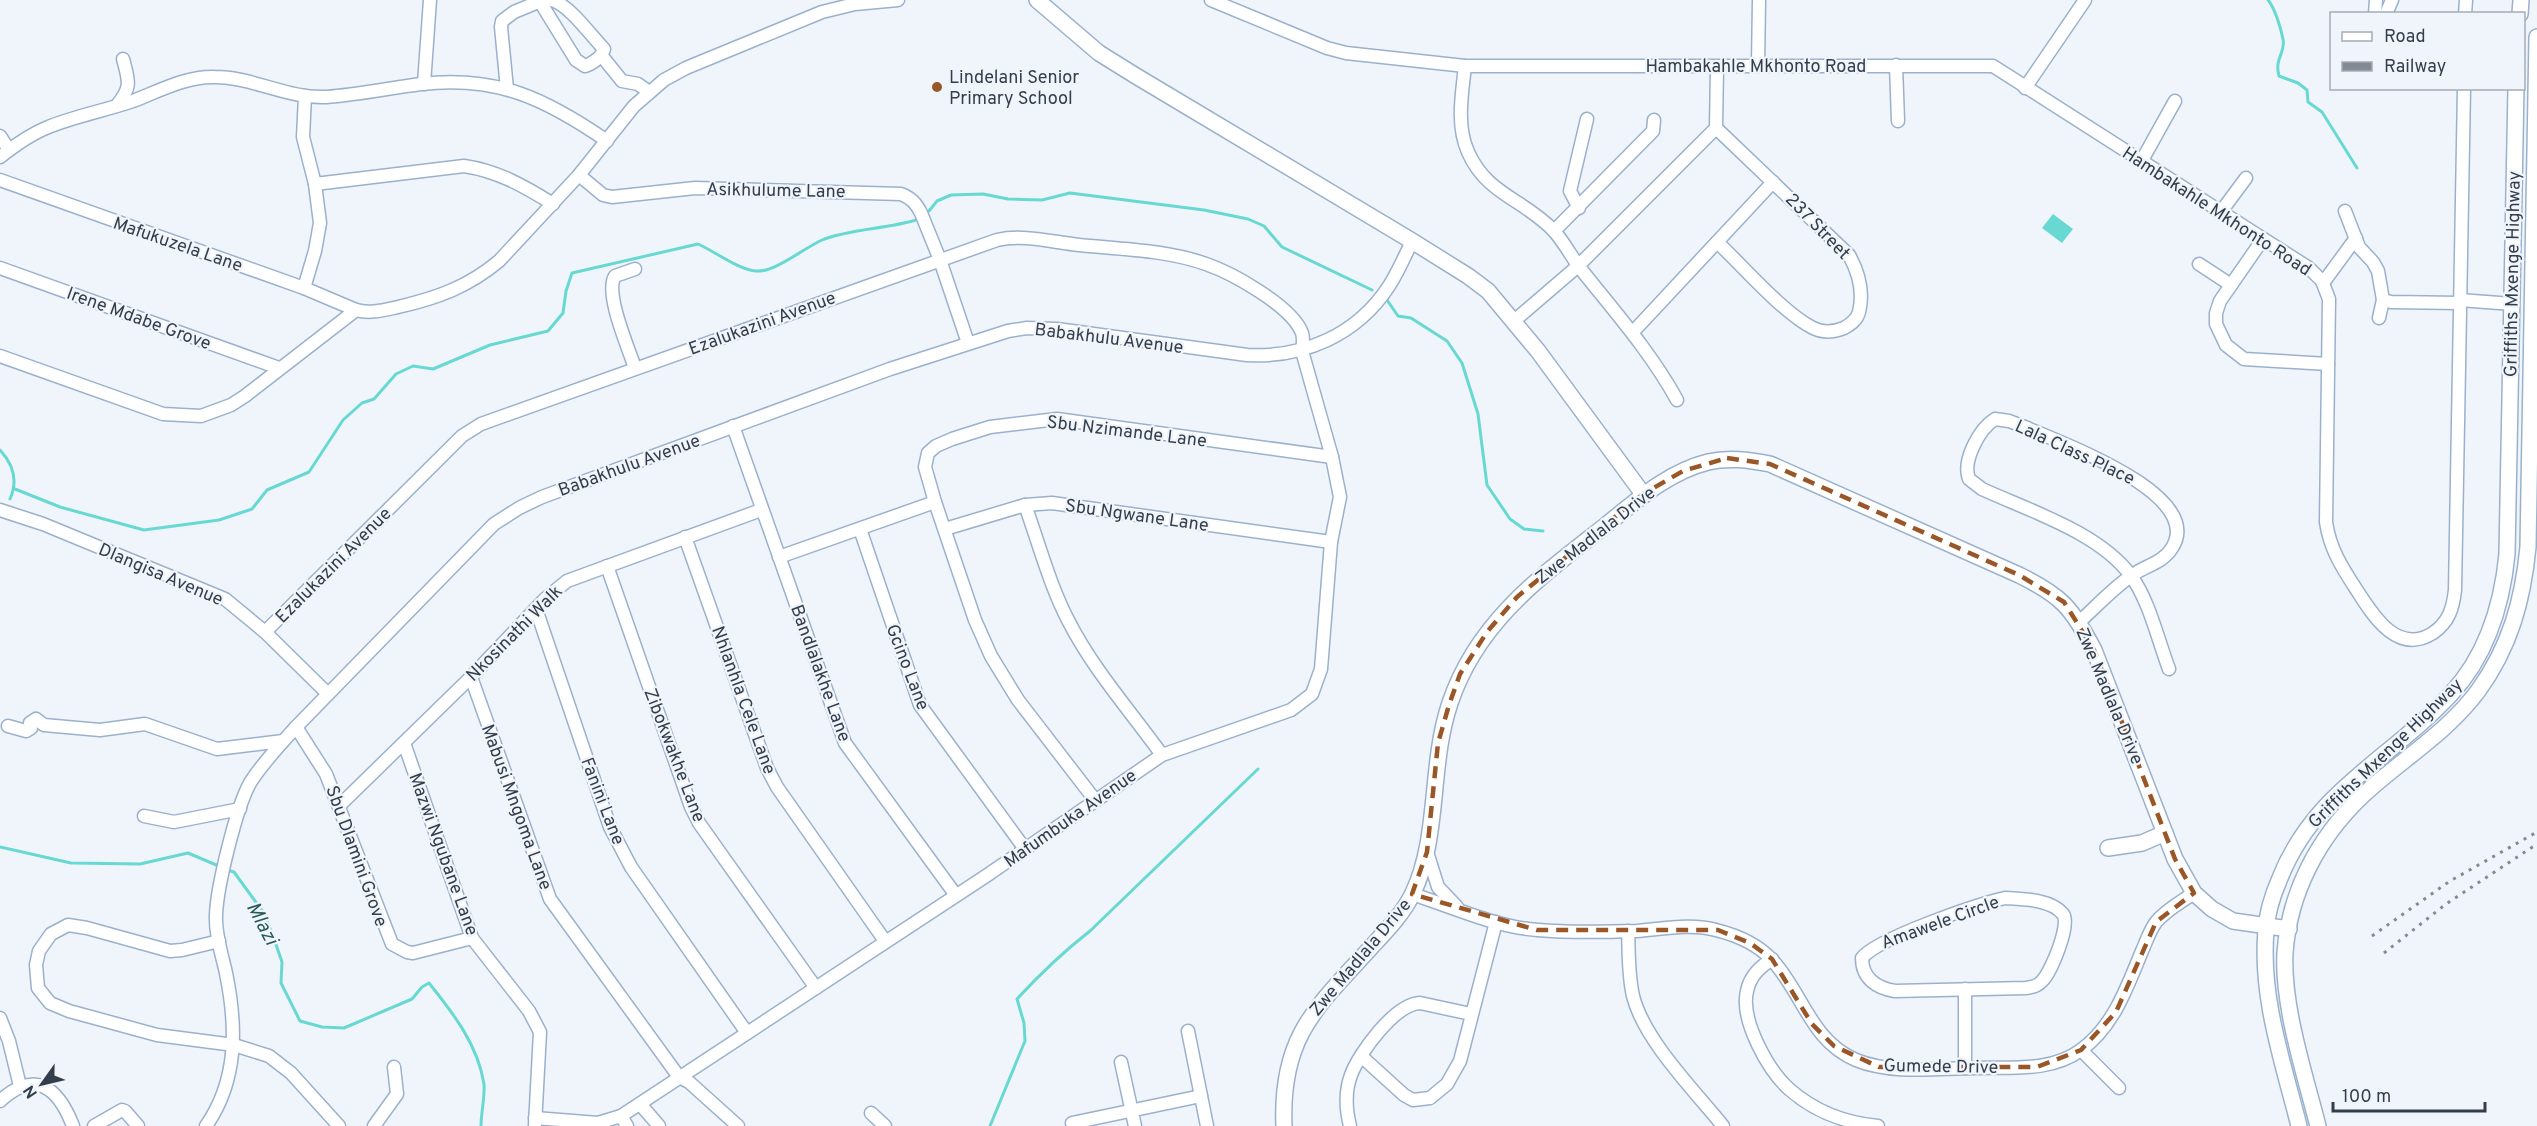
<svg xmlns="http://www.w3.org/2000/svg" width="2537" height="1126" font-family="Overpass,sans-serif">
<rect width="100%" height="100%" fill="#f0f5fb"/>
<!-- water -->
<polygon fill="#67d9d2" points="2053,214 2073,229 2062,243 2042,228"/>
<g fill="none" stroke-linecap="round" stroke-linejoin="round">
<!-- stream -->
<g stroke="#67d9d2" stroke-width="3">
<path d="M2268,0C2275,8 2281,29 2283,39C2286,53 2274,58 2279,76L2298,83L2307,90L2308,102L2322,112L2357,168"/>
<polyline points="929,211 937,201 951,195 983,194 1008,199 1042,200 1070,193 1204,210 1248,219 1264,226 1282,247 1372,290"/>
<polyline points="1387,300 1398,316 1411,318 1447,341 1462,363 1478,414 1487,485 1510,519 1524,529 1543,531"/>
<path d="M0,450C13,464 18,481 10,499"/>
<path d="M15,489L60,507L144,530L219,520L252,509L267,490L309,472L343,420L362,403L374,399L396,374L413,366L433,369L490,345L548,331L563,313L566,291L572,273L698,244C714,251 739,270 756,271C774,273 804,248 822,240C848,229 887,229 916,220"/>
<polyline points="0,847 71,863 140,864 188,853 221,867"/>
<path d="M227,870L234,872L263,912L272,933L282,962L281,983L300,1021L322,1027L344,1028L412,999L422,987L429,983C453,1013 478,1045 484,1084C485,1097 481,1113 481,1126"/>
<path d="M990,1126L1025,1041L1024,1023L1017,999C1040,974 1063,952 1090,931L1258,769"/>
</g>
<!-- minor casing -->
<g stroke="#9ab1cd" stroke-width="15">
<g id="minor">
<path d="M539,0L576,60L585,66C592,64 603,56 604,49C591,36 569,4 551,0"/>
<path d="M1211,0L1327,48L1346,53L1465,66H1993L2309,268L2322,281L2329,299L2326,522C2330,550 2343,569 2358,592C2374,617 2398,655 2433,633C2449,622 2453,608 2455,590L2464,88"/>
<polyline points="2375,14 2376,0"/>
<polyline points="2386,14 2392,0"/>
<polyline points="2465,14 2466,0"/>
<polyline points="601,55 622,81 638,84 649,92"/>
<polyline points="1896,65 1898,121"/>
<path d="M1465,66C1462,94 1456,125 1468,152C1487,195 1524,199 1554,231C1564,242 1571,256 1580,268C1614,311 1650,351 1677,400"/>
<polyline points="1758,66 1759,0"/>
<polyline points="424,84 430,0"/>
<polyline points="2025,88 2085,0"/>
<polyline points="507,89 501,27 502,21 514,12 543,0"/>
<path d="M117,105C132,87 129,81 123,59"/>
<path d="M1716,128L1849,255C1859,273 1864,292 1859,312C1857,320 1851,324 1844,328C1834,332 1823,333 1813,328C1783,313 1743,266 1717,242"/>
<polyline points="0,136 9,150"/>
<path d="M0,157C14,146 29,135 46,128C74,116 104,111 133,101C159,91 186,76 215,77C253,77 288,99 326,97C358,95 389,88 421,84C497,75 546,99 607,141"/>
<polyline points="2141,162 2175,101"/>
<path d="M579,175L603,195L612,197L695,188L901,194C911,198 916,203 921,213L940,260L968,343"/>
<polyline points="0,180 304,288 356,310"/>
<path d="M315,184L464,166C498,171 524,186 553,204"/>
<polyline points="1579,208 1570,191 1587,119"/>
<polyline points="2345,211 2359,247 2373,262 2378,271 2383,300 2379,318"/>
<polyline points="2220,213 2246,178"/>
<polyline points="1554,231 1653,131 1654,120"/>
<polyline points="2263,239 2220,301 2216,313 2216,324 2226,345 2244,359 2328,364"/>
<polyline points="2199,264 2231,285"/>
<polyline points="0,268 279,368"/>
<path d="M635,269L615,276C604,293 629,349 635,368"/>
<polyline points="2323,283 2356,238"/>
<polyline points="304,288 315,251 320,223 315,184 303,137 305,96"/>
<polyline points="2383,300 2391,302 2460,303"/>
<polyline points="2460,300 2512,304"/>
<polyline points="1514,321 1578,266 1716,128 1717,67"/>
<polyline points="1633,332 1773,182"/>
<path d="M0,356L163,414L201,416L231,405L245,396L356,310C370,314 384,310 398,307C437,298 468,287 499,261L579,175L634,106L664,80L686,68L822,12L855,4L898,0"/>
<polyline points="733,426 845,743 955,894"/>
<path d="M1025,505C1039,544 1050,586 1069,622C1093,669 1131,712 1162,755"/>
<polyline points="0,510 43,524 225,599 265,632 328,694"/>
<polyline points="860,529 920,705 1025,849"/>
<polyline points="945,529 1025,505 1052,503 1331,542"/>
<polyline points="685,537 767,768 777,787 885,941"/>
<polyline points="779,557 935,502"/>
<polyline points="607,566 691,807 699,823 816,988"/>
<polyline points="536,609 610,827 631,867 747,1033"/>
<path d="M2079,622C2096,607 2112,589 2131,576C2144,566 2163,563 2172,548C2206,494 2060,443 2025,427L2009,421L1995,419C1979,429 1962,461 1969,479L1982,489C2030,511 2100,533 2131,576C2149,600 2158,640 2169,669"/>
<path d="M265,632L462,436L481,424L997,240C1023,234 1052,242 1079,245C1120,249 1167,250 1206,264C1232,273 1292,306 1302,333C1304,339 1303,345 1302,351L1332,457L1340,497L1331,542L1321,669L1312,694L1291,710L1162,755L986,876L621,1116L598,1123L535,1118"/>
<polyline points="471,677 550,899 679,1077 689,1082 738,1126"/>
<polyline points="8,726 26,731 31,728 30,723 36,719 44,725 100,730 145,724 217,749 283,741"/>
<polyline points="296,727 326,774 392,944 407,952 413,953 472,938"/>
<polyline points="404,743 472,938 529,1011 540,1032 535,1125"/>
<polyline points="1095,800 1018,700 991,656 975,620 935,502 925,467 928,453 936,446 952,439 990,427 1057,419 1332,457"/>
<polyline points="340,805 471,677 545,599 567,581 761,510"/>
<polyline points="144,816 174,822 240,809"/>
<polyline points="1427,852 1438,887 1457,907"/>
<path d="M1412,894C1453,907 1495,927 1538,930C1570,933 1605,932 1637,931C1662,929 1692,923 1716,930C1736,935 1759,945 1773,961C1803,994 1811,1041 1856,1060C1893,1075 1938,1068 1977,1068C2012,1067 2051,1072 2081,1050C2114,1026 2127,987 2142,951C2146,942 2150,930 2156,922C2166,910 2181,902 2194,893"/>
<path d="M2005,898C2022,899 2051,899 2063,914C2071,925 2051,971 2043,980C2038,986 2033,987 2026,988L1895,991C1877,988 1862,979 1862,958C1876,939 1978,904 2005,898Z"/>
<path d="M1628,931C1629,953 1628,974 1633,996C1644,1040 1694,1090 1723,1126"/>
<polyline points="219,941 182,950 170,951 87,928 68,925 51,934 39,951 36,965 38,988 50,1003 69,1011 157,1035 234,1045 269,1056 291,1073 339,1126"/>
<path d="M1772,959C1760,967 1750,976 1747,991C1740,1020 1768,1070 1789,1089C1814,1111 1845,1123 1878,1126"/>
<polyline points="0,1018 9,1041 20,1086"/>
<polyline points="1188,1031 1207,1126"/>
<polyline points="2081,1050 2119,1088"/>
<polyline points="1361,1056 1404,1095 1413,1100 1430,1098 1447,1084 1460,1061 1496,922"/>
<polyline points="1121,1062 1135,1126"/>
<polyline points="1965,1068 1965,989"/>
<path d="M0,1101C35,1069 58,1087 73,1126"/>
<polyline points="640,1104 659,1126"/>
<polyline points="871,1113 885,1126"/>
<polyline points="621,1116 627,1126"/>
<polyline points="1072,1123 1201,1096"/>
<polyline points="94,1126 122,1110 125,1111 138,1126"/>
<path d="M206,1126C238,1080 237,1027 226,973C222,955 215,934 216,915C217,887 236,808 250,783C263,762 280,745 296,727L494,524L519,508L542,497L890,369L1008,331L1027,328L1057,329L1247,355C1304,358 1357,335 1389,286C1398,272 1405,256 1412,241"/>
<polyline points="374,1126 397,1094 394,1067"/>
<path d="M1350,1126C1346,1110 1345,1091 1351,1075C1359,1053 1395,1004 1420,1003L1471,1014"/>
</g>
</g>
<!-- tertiary casing -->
<g stroke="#9ab1cd" stroke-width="18">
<g id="tertiary">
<polyline points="1037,0 1099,53 1136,76 1412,241 1468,276 1488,291 1538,351 1643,494"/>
<polyline points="2520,14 2521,0"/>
<polyline points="2108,848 2142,843 2165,833"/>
<path d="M1284,1126C1280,1034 1319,1005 1375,943C1389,928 1404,912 1413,893C1440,836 1429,765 1450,703C1477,622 1541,576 1605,526C1636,501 1668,472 1708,462C1729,457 1749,460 1770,464L2019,575C2062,596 2072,608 2094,650L2175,859L2194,893L2212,909L2233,921L2289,929"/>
<path d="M2299,1126C2283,1062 2260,997 2266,930C2267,912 2273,894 2280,878C2315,790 2391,759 2451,694C2487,655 2502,606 2507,554L2516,88"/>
<path d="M2318,1126C2305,1075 2282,1005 2285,953C2289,893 2318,838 2361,797C2399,761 2446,734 2478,691C2510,647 2523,600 2528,547L2537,37"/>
</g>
</g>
<!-- minor -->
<use href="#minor" stroke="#fff" stroke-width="12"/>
<!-- tertiary -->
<use href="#tertiary" stroke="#fff" stroke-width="15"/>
<!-- rail -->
<g stroke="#828a94" stroke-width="3" stroke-dasharray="3 6" stroke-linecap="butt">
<polyline points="2372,936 2450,881 2537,832"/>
<polyline points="2384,953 2446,904 2537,844"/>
</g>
</g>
<!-- marked area -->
<path fill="none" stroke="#9a5627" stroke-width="4.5" stroke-dasharray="12 8" stroke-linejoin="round" d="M1727,458L1770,464L2019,575L2064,602L2094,650L2175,859L2194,893L2156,922L2116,1012L2081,1050L2037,1067H1879L1834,1046L1812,1024L1772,959L1750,943L1718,930H1537L1412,894L1427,852L1438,743L1449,705L1460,674L1487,632L1517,597L1643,494L1683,471Z"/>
<!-- markers -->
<circle fill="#9a5627" stroke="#f0f5fb" stroke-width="2" cx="937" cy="87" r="6"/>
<g text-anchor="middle" stroke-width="4.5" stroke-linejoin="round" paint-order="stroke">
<!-- street labels -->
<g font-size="18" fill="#343e4a" stroke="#f0f5fb">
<text x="1756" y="72">Hambakahle Mkhonto Road</text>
<text transform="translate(776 190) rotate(1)" y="6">Asikhulume Lane</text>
<text transform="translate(2217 211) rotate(33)" y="6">Hambakahle Mkhonto Road</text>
<text transform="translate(1818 226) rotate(46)" y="6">237 Street</text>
<text transform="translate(178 244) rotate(19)" y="6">Mafukuzela Lane</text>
<text transform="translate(2512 274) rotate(-89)" y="6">Griffiths Mxenge Highway</text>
<text transform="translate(139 318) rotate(20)" y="6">Irene Mdabe Grove</text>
<text transform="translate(762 323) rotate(-20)" y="6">Ezalukazini Avenue</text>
<text transform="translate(1109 338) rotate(7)" y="6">Babakhulu Avenue</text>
<text transform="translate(1127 431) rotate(7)" y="6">Sbu Nzimande Lane</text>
<text transform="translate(2075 452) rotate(25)" y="6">Lala Class Place</text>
<text transform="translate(629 465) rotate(-20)" y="6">Babakhulu Avenue</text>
<text transform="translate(1137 515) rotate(8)" y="6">Sbu Ngwane Lane</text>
<text transform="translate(1595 535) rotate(-38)" y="6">Zwe Madlala Drive</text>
<text transform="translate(333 565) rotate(-45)" y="6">Ezalukazini Avenue</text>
<text transform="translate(161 574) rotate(23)" y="6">Dlangisa Avenue</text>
<text transform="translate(514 633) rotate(-45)" y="6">Nkosinathi Walk</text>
<text transform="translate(908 667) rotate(69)" y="6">Gcino Lane</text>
<text transform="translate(821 673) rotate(70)" y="6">Bandlalakhe Lane</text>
<text transform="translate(2110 696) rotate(67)" y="6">Zwe Madlala Drive</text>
<text transform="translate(744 700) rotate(70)" y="6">Nhlanhla Cele Lane</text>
<text transform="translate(2385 753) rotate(-44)" y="6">Griffiths Mxenge Highway</text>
<text transform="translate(675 755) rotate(69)" y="6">Zibokwakhe Lane</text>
<text transform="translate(603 801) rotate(69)" y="6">Fanini Lane</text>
<text transform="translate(517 807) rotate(70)" y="6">Mabusi Mngoma Lane</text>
<text transform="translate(1070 818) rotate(-35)" y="6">Mafumbuka Avenue</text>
<text transform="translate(444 854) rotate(70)" y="6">Mazwi Ngubane Lane</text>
<text transform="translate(357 856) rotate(70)" y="6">Sbu Dlamini Grove</text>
<text transform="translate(1940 922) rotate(-20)" y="6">Amawele Circle</text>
<text transform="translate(1360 957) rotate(-50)" y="6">Zwe Madlala Drive</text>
<text transform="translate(1941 1066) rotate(1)" y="6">Gumede Drive</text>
</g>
<!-- poi labels -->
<g font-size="18" fill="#343e4a" stroke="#f0f5fb" text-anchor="start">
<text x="949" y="83">Lindelani Senior<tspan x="949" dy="21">Primary School</tspan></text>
</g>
<!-- water labels -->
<g font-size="20" font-style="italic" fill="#2a5b58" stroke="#f0f5fb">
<text transform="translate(263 923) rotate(62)" y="7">Mlazi</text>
</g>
</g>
<!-- legend -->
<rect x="2330" y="12" width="195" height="78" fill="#f0f5fb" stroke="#a5acb4" stroke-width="1.5"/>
<rect x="2342" y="32" width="30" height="9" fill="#ffffff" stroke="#a5acb4" stroke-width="1.5"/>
<text x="2384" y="42" font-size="18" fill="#343e4a">Road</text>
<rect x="2342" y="62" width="30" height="9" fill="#828a94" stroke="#a5acb4" stroke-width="1.5"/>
<text x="2384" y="72" font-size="18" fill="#343e4a">Railway</text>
<!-- north arrow -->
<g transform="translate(42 1084) rotate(236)" stroke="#f0f5fb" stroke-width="4.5" paint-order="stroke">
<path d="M0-4.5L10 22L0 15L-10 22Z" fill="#343e4a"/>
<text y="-9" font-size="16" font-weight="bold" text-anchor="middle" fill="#343e4a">N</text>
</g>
<!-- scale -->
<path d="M2333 1102v9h152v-9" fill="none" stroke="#343e4a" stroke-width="3"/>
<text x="2342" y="1102" font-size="18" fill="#343e4a" stroke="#f0f5fb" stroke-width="4.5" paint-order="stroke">100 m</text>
</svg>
